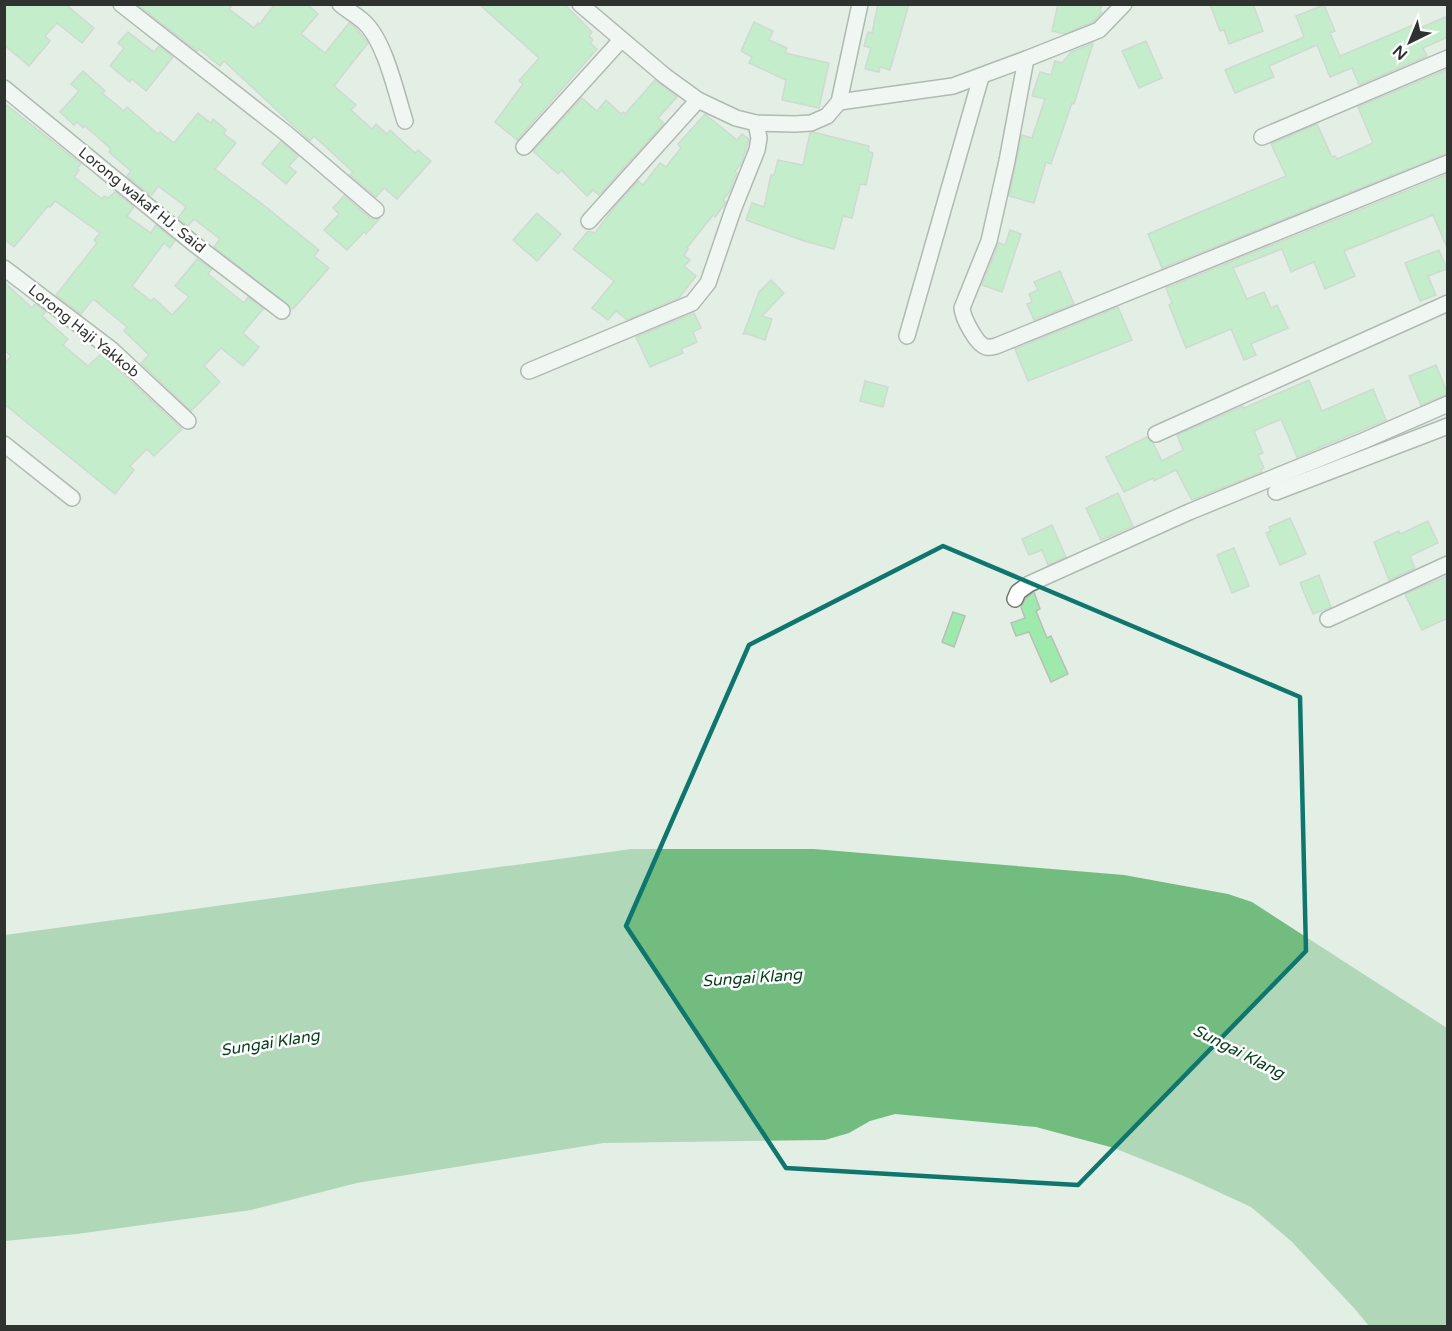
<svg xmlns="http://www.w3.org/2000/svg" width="1452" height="1331" font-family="'Varela Round',sans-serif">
<rect width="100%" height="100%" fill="#e3eee5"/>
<!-- water -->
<polygon fill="#72bc80" points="631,849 814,849 1005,865 1124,875 1228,894 1252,902 1447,1028 1447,1326 1369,1326 1354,1308 1291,1241 1251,1207 1186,1177 1114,1148 1036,1127 895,1114 870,1121 849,1133 825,1140 604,1143 357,1183 251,1210 77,1234 5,1241 5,935"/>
<!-- building -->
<g fill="#9eeaac" stroke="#b6c0b7" stroke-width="1.5">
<polygon points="4,4 65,4 94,28 82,43 57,23 45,36 50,41 29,66 4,45"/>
<polygon points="137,4 233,4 229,9 254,28 258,23 259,25 275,4 307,4 318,14 301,34 325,53 349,23 356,28 368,43 334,86 356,105 351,110 372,129 376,124 387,134 390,130 415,153 418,150 431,161 397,199 384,188 376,197 350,175 353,172 314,136 310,141 224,61 220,66 199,49 197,51"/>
<polygon points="479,4 564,4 592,32 589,36 593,40 590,43 597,49 517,140 495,122 523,84 519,81 539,58"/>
<polygon points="878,4 909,4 890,70 880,67 879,72 865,69 871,48 864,46 868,32 872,33"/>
<polygon points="1058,4 1102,4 1100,11 1102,12 1093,22 1064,34 1052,31"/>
<polygon points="1210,4 1253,4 1263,31 1229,44 1224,30 1220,31"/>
<polygon points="1324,5 1335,31 1330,33 1340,56 1413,25 1415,30 1448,16 1448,37 1423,48 1427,56 1359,85 1352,68 1330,77 1317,45 1269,66 1274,77 1235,93 1225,70 1304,37 1296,16"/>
<polygon points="754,22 773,31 769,40 787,48 785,53 829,63 819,108 782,100 786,80 749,63 752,57 741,51"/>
<polygon points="128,32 154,52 159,46 173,57 146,91 132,79 130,82 110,66 124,48 118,43"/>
<polygon points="1146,41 1162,78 1139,88 1122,51"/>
<polygon points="1093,43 1074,104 1072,103 1051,164 1046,162 1034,203 1009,196 1022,135 1032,138 1045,99 1032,96 1040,72 1051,75 1055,61 1062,63 1071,52"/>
<polygon points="1448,69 1448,153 1162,268 1148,234 1286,176 1271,144 1317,124 1332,157 1335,156 1337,159 1373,143 1358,107"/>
<polygon points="83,71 105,91 102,93 124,111 127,107 158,134 160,132 174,143 198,113 211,123 213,119 226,130 224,134 236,143 215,169 266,207 319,250 314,256 329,268 293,309 214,247 220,239 194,219 188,226 178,218 186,207 158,186 152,195 146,192 127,176 131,171 109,152 111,149 85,126 83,128 77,122 74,125 60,112 79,91 71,84"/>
<polygon points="655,80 677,97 658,118 664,123 599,195 593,190 587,196 561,170 558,174 533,151 582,98 597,111 606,100 621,114 623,112 625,114"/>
<polygon points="4,103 81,164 77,168 79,170 74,177 102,199 104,196 108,198 115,192 134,207 127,216 151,233 156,225 175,241 170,248 164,243 132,286 151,301 154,298 172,315 189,297 175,286 197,259 212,269 208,274 244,303 248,297 263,309 243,333 259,347 243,366 221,348 204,366 220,382 191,411 141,363 149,355 124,331 127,327 93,299 81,314 56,295 97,243 94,240 100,233 55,201 50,207 48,206 14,247 4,239"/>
<polygon points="705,114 737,140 742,134 749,139 741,164 735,171 737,173 730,191 723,200 726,202 724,205 715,217 713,215 687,248 688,249 684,255 690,260 684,266 696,276 679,298 627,320 616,311 608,320 592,308 614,281 573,249 588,231 595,233 613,209 638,181 643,185 660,163 666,167 681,148 678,144"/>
<polygon points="813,132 869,146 868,151 873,153 866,185 860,184 852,218 843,216 834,249 804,241 746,220 752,203 764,207 771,175 774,175 778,160 803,165 810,133"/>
<polygon points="281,141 298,156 289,166 296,172 286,184 262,164"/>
<polygon points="1448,174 1448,250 1433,215 1344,251 1355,276 1325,289 1314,262 1291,272 1282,249 1233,268 1247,299 1264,292 1271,308 1277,305 1288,328 1251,344 1256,355 1244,360 1231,329 1186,348 1169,305 1172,303 1166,288"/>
<polygon points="344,196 370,218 379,219 366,234 364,232 347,250 324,230 339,214 333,208"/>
<polygon points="537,213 561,234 537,261 513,240"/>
<polygon points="1010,230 1021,234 1002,292 982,285 999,243 1005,245"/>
<polygon points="1439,250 1447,269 1428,276 1436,295 1420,301 1405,263"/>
<polygon points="1060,271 1074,304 1034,320 1027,304 1032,302 1029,294 1038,290 1034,282"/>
<polygon points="771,280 784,293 762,316 772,319 765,340 745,333 743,335 759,292"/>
<polygon points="4,282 32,308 35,304 46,312 42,316 68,339 63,345 88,366 101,354 182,429 154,456 147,449 130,466 134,470 115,494 4,404 4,365 11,356 4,350"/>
<polygon points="1118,307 1132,340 1028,381 1015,349"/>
<polygon points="694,313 701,328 693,332 697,342 681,349 683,353 650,367 636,337"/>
<polygon points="1436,365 1448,394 1421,405 1409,376"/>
<polygon points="1309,380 1322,411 1373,389 1386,420 1297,457 1281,419 1254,431 1263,453 1258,455 1264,468 1261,470 1262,472 1192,500 1176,470 1154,481 1153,478 1124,492 1106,457 1147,437 1153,443 1162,461 1183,450 1177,435 1243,406 1244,408"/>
<polygon points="865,381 888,387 883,407 860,401"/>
<polygon points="1118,493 1133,526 1101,540 1086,508"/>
<polygon points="1290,518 1306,554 1280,565 1266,533 1271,531 1269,527"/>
<polygon points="1428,521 1438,543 1410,556 1415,568 1389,580 1374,542 1399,531 1400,534"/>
<polygon points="1052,525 1066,557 1048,565 1042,550 1029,555 1022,539"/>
<polygon points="1234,548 1249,586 1232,593 1217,555"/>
<polygon points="1319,575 1331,607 1313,614 1300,583"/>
<polygon points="1448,576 1448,618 1422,630 1405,594"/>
<polygon points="1034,592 1040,609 1036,611 1047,638 1051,636 1068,674 1051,682 1029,632 1016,636 1011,623 1025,618 1021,607 1026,598"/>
<polygon points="953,612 965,616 954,647 942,642"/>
</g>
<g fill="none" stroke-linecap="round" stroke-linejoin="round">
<!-- minor casing -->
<g stroke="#707a72" stroke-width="18">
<g id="minor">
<polyline points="121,4 287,134 376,210"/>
<path d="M340,4C347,10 356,15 363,21C385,40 396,93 405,121"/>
<polyline points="580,4 665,76 698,100 736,118 756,123 795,124 811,123 827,116 839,102 860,4"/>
<path d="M1124,4L1099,30L1026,59L1007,161L989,241L962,308C963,318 976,344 986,347C990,348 992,347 996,346L1448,163"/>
<polyline points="4,88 193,243 282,311"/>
<polyline points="839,102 953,86 1026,59"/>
<polyline points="1262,137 1448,58"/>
<polyline points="524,147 621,40"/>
<polyline points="589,221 698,100"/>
<polyline points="4,268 112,350 188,421"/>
<polyline points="907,336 981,77"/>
<polyline points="529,371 692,303 708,283 733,210 757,150 759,138 756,123"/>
<polyline points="1156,434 1448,303"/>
<polyline points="4,444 72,498"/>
<polyline points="1276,492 1448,426"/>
<polyline points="1015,599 1018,592 1029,584 1189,512 1363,441 1448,404"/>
<polyline points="1328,619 1448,564"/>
</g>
</g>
<!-- minor -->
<use href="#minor" stroke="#fff" stroke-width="15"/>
</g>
<!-- marked area -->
<path d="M0 0H1452V1331H0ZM943,546L1300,697L1306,951L1078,1185L786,1168L626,926L749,645Z" fill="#e3eee5" fill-opacity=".55" fill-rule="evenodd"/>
<path fill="none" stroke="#0f766e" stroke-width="4.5" stroke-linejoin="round" d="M943,546L1300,697L1306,951L1078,1185L786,1168L626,926L749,645Z"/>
<g text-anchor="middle" stroke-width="5" stroke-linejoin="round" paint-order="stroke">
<!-- street labels -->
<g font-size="15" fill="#2f332f" stroke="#fff">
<text transform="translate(142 200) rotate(39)" y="5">Lorong wakaf HJ. Said</text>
<text transform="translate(84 331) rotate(39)" y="5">Lorong Haji Yakkob</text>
</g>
<!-- water labels -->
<g font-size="16" font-style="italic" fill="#033d17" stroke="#fff">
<text transform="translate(752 977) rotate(-4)" y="6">Sungai Klang</text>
<text transform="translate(270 1042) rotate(-9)" y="6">Sungai Klang</text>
<text transform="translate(1239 1051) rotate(27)" y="6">Sungai Klang</text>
</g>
</g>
<!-- border -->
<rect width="1452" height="1331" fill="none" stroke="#2f332f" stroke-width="12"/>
<!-- north arrow -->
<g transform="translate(1410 42) rotate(223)" stroke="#ffffff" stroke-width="4.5" paint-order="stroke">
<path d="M0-4.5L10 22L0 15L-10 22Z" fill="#2f332f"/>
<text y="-9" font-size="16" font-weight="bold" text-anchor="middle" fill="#2f332f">N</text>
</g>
</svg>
